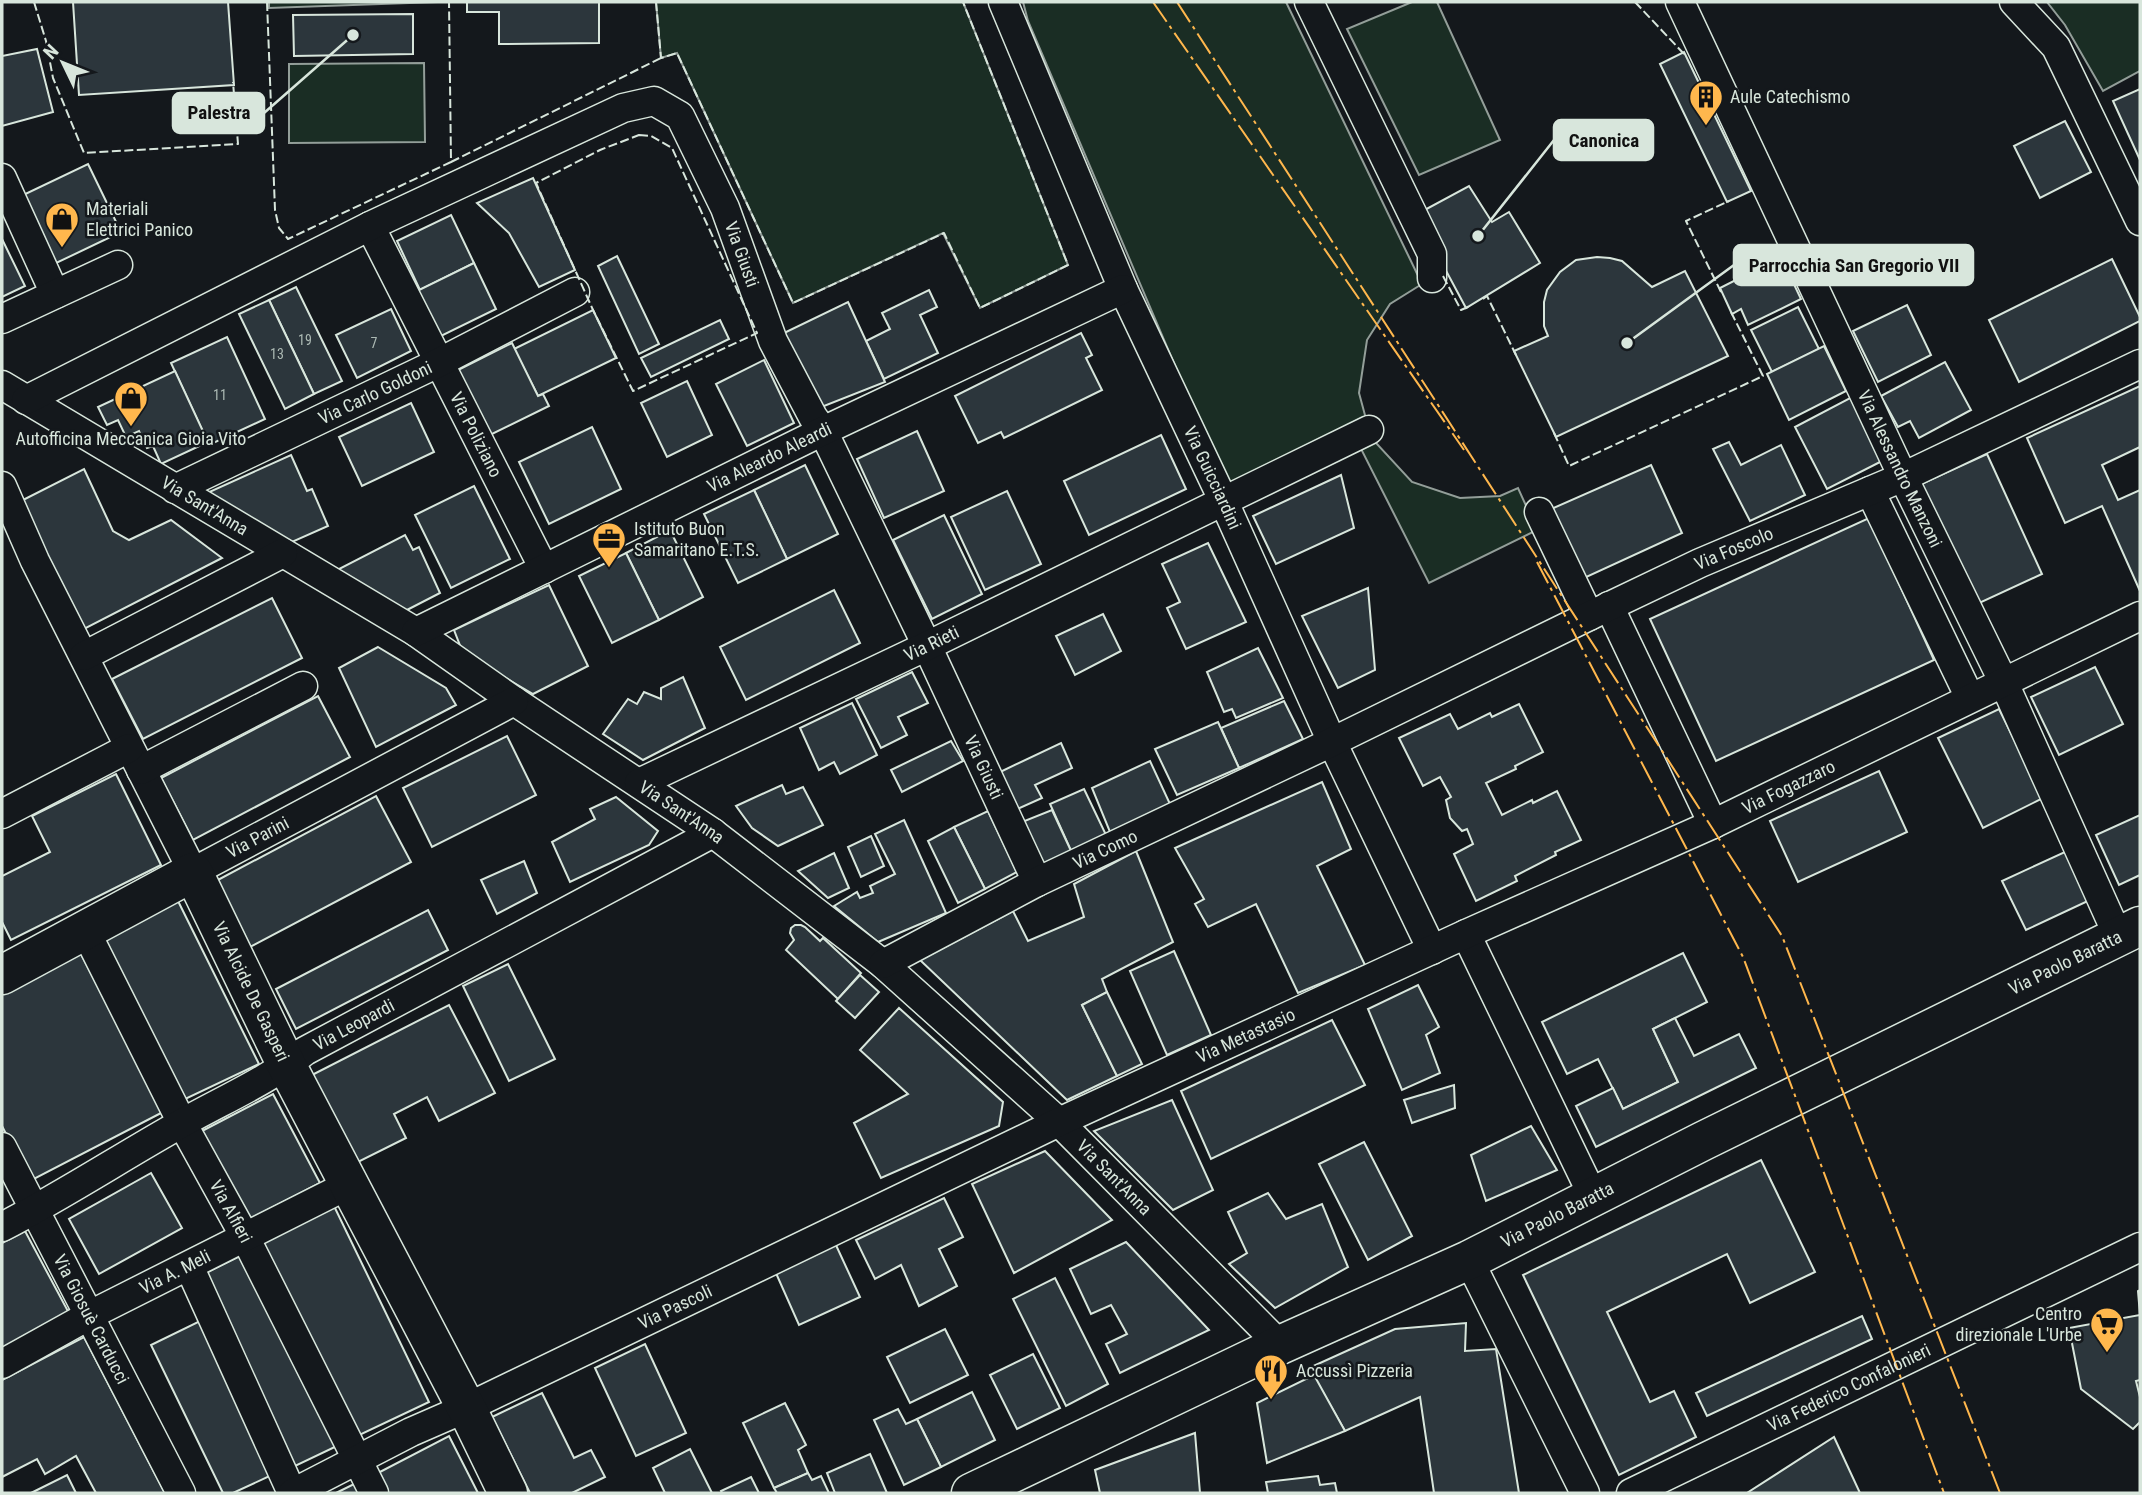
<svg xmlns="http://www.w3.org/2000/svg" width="2142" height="1495" font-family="'Roboto Condensed',sans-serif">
<rect width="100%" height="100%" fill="#14181c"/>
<!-- green -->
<g fill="#1a2d24" stroke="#939e99" stroke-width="2">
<polygon points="269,2 438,2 269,8"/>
<polygon points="656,2 963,2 1068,265 980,308 943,233 793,303 677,53 661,58"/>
<polygon points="1023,2 1286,2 1422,284 1390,304 1367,340 1359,393 1369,430 1376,443 1412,482 1460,498 1500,496 1518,488 1537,530 1429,583 1351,429 1228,490 1028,21"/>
<polygon points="1412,2 1437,2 1500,140 1419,175 1347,29"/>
<polygon points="2047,2 2140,2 2140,71 2103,91 2065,25"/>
<polygon points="424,63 425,142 289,143 289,64"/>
</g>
<!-- building -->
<g fill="#2c363c" stroke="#d8e6dc" stroke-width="2">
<polygon points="73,2 228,2 234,85 79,95"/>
<polygon points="467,2 599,2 599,43 499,44 499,12 467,12"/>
<polygon points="413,14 413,54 294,56 293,15"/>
<polygon points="37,49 53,112 2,126 2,56"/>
<polygon points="1684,52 1751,191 1727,202 1660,64"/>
<polygon points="2140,89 2140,160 2113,101"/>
<polygon points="2065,121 2091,172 2040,198 2014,146"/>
<polygon points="88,164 121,232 52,265 19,197"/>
<polygon points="533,178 575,270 539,287 509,233 477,203"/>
<polygon points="1469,186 1492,222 1509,212 1540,263 1466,308 1436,252 1419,213"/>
<polygon points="451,215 474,263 420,290 397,241"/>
<polygon points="2,239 25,286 2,297"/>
<polygon points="617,256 659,344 639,354 598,266"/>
<polygon points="1597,257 1610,258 1622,261 1652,287 1685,271 1728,356 1556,437 1514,351 1548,336 1544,326 1544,302 1547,290 1560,272 1576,260"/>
<polygon points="1781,257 1801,299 1748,325 1741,309 1732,314 1720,288"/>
<polygon points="2112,259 2140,317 2140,321 2019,382 1989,320"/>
<polygon points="474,263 496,309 439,337 417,291"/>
<polygon points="296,287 342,381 314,394 269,300"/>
<polygon points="929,290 937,307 920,315 938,353 884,379 866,341 890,329 882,313"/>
<polygon points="269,300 314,394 285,409 239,314"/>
<polygon points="848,302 885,382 819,408 784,333"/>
<polygon points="1907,305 1931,355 1878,382 1853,331"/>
<polygon points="1798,307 1819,349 1772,372 1751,330"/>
<polygon points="391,309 411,351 357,378 336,335"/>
<polygon points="593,310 616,358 538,396 514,349"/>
<polygon points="720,320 729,339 651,377 641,358"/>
<polygon points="1081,333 1092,355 1086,358 1102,390 1004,438 1001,432 978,443 955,396"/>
<polygon points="227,337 265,419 209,445 171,363"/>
<polygon points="512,343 538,396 543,394 549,406 490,435 458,370"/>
<polygon points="1824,346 1846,391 1789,420 1767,374"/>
<polygon points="764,360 794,423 747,446 716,384"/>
<polygon points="1945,362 1971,410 1919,438 1910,421 1898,427 1881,396"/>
<polygon points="175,371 208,442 161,464 153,446 147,448 139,431 126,437 118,420 107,425 98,407"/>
<polygon points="687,381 712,435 667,457 641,403"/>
<polygon points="2140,386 2140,447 2102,465 2118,500 2140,490 2140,591 2102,506 2065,523 2027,438"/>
<polygon points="1852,397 1884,460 1827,489 1795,427"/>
<polygon points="411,403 434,452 362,486 339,437"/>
<polygon points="592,427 621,489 549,524 519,462"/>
<polygon points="917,431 944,491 884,518 857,459"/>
<polygon points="1161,435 1186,489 1089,535 1064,481"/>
<polygon points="1729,442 1741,465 1781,445 1805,495 1750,521 1713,449"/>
<polygon points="1987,454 2042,574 1975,605 1919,485"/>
<polygon points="291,455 307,491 312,489 328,526 292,542 207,493"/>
<polygon points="805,465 838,534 787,559 754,490"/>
<polygon points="1651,465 1682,533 1582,579 1549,510"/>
<polygon points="84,469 113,531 129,540 171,520 222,558 84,629 19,502"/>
<polygon points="1341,475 1354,528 1276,564 1253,516"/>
<polygon points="474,486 510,559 451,588 415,515"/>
<polygon points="754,490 787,559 738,583 704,514"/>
<polygon points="1007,491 1041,564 985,590 951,517"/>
<polygon points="944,515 982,594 932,619 893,540"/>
<polygon points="1869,518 1934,660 1716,761 1650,619"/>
<polygon points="670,530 703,597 659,620 626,553"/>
<polygon points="405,535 413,550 419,547 440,593 405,611 337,570"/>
<polygon points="1208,543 1246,622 1186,649 1167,608 1180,602 1162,564"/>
<polygon points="626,553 659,620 612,643 579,576"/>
<polygon points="549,585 588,666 533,694 463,653 454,630"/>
<polygon points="1368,588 1375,670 1338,688 1302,616"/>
<polygon points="834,590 860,643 746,700 720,647"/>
<polygon points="272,598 302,658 143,739 112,679"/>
<polygon points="1103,614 1121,651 1075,675 1056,636"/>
<polygon points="378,647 446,688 456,705 376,747 339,668"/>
<polygon points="1258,648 1283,698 1236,718 1232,709 1224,712 1207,672"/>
<polygon points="2095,667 2123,724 2059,755 2031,697"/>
<polygon points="912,672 928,703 898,717 907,735 881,748 856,699"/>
<polygon points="683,677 705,728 643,760 603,734 628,699 637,704 644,692 661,699 661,688"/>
<polygon points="318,696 350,757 193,840 161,778"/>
<polygon points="1284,701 1303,739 1239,768 1221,728"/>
<polygon points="852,703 877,755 840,774 834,762 819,770 800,728"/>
<polygon points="1519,704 1543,752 1515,766 1516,769 1486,783 1502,815 1532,800 1533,803 1557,791 1581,840 1555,852 1556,855 1515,876 1517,881 1476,901 1454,854 1473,844 1467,829 1462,831 1450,818 1446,800 1451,797 1440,777 1423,786 1399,738 1450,714 1458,729 1490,713 1492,717"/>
<polygon points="1999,709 2043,798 1983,828 1938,738"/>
<polygon points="1218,722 1239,768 1177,795 1155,749"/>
<polygon points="507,736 536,795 432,847 403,788"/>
<polygon points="951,741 963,761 902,792 891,770"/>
<polygon points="1061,743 1072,768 1035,785 1042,798 1015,810 998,773"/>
<polygon points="1150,761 1170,804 1110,832 1092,788"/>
<polygon points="1879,771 1907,832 1798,882 1770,821"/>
<polygon points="116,774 161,865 11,940 2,922 2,876 50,852 32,816"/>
<polygon points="1322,782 1351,849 1317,866 1365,965 1298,993 1256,904 1208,927 1195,904 1204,899 1175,848"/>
<polygon points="782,785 786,794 803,787 823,825 778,846 752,828 736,806"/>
<polygon points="1084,789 1107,837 1072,853 1050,804"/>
<polygon points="376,796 411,862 248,948 214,882"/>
<polygon points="616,797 658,831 649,845 570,882 552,842 595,819 590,809"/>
<polygon points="1052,810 1072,853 1042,865 1022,822"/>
<polygon points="988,811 1017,872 985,889 954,827"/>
<polygon points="2140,815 2140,875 2119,885 2096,835"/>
<polygon points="904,820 946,913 878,942 834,906 857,892 860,898 873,893 870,886 895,874 875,834"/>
<polygon points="954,827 985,889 958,903 928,841"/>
<polygon points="871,836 884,866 861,877 848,847"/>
<polygon points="1136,851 1173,942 1102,979 1107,992 1082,1005 1117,1076 1067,1100 920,960 1013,911 1028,941 1084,917 1074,884"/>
<polygon points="2067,851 2090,900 2026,930 2002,881"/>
<polygon points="834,853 849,888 828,898 798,871"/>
<polygon points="524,861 537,893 497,914 481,880"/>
<polygon points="178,901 259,1064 181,1101 101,939"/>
<polygon points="428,910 448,950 296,1029 276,989"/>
<polygon points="795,925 801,925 805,927 820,941 823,938 861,973 838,999 786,950 794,940 790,933 791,928"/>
<polygon points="79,950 163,1112 30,1181 2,1126 2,990"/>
<polygon points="1174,951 1211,1035 1167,1055 1130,971"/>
<polygon points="1683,953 1707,1002 1653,1029 1678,1082 1623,1109 1598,1059 1567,1074 1542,1022"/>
<polygon points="508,964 555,1059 509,1081 463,986"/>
<polygon points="860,975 879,992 855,1018 836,1001"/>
<polygon points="1418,985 1439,1027 1426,1035 1440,1073 1402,1090 1368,1009"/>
<polygon points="1107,992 1142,1064 1117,1076 1082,1005"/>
<polygon points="449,1005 495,1093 439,1121 427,1097 394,1114 406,1138 354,1164 310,1076"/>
<polygon points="899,1008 1003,1102 999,1126 881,1178 854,1123 908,1094 860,1050"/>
<polygon points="1675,1018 1694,1056 1739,1034 1756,1068 1596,1147 1576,1106 1613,1088 1623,1109 1678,1082 1653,1029"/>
<polygon points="1332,1020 1365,1085 1211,1159 1181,1091"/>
<polygon points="1454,1085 1455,1108 1412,1123 1404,1100"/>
<polygon points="273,1094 320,1183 248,1220 202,1131"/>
<polygon points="1172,1100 1213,1190 1173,1210 1094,1131"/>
<polygon points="1531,1126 1557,1170 1486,1201 1471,1155"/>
<polygon points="1364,1142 1412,1236 1368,1260 1319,1164"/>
<polygon points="1045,1151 1112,1220 1014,1273 972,1184"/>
<polygon points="1761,1160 1815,1272 1750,1303 1727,1254 1607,1312 1650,1402 1674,1391 1696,1437 1619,1475 1523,1275"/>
<polygon points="151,1173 182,1228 99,1274 69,1219"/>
<polygon points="1268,1193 1286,1219 1322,1204 1348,1267 1275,1308 1229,1264 1247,1253 1228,1212"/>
<polygon points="944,1198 963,1237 939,1249 957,1286 919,1306 901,1265 875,1279 856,1240"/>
<polygon points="334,1206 429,1402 351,1439 257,1243"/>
<polygon points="25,1231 70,1315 2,1351 2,1243"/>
<polygon points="1126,1242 1209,1330 1120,1373 1106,1344 1127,1334 1111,1305 1091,1314 1070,1269"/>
<polygon points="835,1243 860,1297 799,1325 775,1271"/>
<polygon points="246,1253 339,1445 293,1467 200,1276"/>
<polygon points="1055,1278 1108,1384 1066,1406 1013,1299"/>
<polygon points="2140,1290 2140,1380 2136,1381 2140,1397 2140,1422 2133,1429 2081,1389 2069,1328 2140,1315 2138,1291"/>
<polygon points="1862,1316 1872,1339 1707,1416 1696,1393"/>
<polygon points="200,1321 274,1474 233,1493 223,1493 151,1345"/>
<polygon points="1466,1323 1465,1351 1496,1349 1519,1493 1434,1493 1420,1397 1345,1431 1309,1368 1395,1329"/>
<polygon points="945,1329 968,1375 910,1403 887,1357"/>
<polygon points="84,1337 165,1493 96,1493 76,1456 45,1474 37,1459 2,1477 2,1380"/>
<polygon points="645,1344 686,1433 636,1456 595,1368"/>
<polygon points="1033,1354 1060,1408 1017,1429 990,1375"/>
<polygon points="1314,1375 1345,1431 1267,1463 1257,1403"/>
<polygon points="972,1392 995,1440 941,1467 917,1419"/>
<polygon points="542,1393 574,1458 591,1450 605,1477 572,1493 530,1493 492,1417"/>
<polygon points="785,1403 806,1445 798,1450 808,1473 774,1488 743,1423"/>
<polygon points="898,1409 906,1424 917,1419 941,1467 904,1485 874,1420"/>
<polygon points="1195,1433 1200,1493 1100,1493 1095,1470"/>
<polygon points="449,1436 478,1493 386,1493 376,1474"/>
<polygon points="1834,1437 1860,1493 1747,1493"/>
<polygon points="690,1449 712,1493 665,1493 653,1468"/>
<polygon points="870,1454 887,1493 835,1493 827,1473"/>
<polygon points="808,1473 812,1480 821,1476 829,1493 777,1493 774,1488"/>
<polygon points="67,1475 76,1493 31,1493"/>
<polygon points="1318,1476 1320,1485 1335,1483 1337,1493 1268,1493 1266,1482"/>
<polygon points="751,1477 759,1493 722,1493 721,1491"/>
<polygon points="358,1482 364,1493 336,1493"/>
</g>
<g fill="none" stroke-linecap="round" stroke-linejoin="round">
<!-- street casing -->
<g stroke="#d8e6dc" stroke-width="31">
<g id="street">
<path id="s1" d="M1003,2L1123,289L1224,502L1332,742L1432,950"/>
<polyline points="1309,2 1432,254 1432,278"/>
<path id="s2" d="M1680,2L1903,477L2004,683L2118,936"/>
<polyline points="2014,2 2056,47 2140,221"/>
<polyline points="2,178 55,294"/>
<path id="s3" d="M370,226L544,569"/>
<polyline points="2,319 118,265"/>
<path id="s4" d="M2,385L416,632L514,701L713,833L883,964L1059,1122L1280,1345"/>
<path id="s5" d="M26,400L370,226L623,108L654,101L680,116L725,208L773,341L813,417L823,431L927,646L1037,882"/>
<path id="s6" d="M2,486L35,561L193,872L514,701"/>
<path id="s7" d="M175,489L440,362L575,292"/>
<polyline points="1870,491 1970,698"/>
<polyline points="1539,512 1589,616"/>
<polyline points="1609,606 1713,824"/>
<path id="s8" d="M416,632L823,431L1123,289"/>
<polyline points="84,656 283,553"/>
<polyline points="141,770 303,686"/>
<path id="s9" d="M639,783L927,646L1369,430"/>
<polyline points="2,814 129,748"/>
<path id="s10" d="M85,930L182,1123L245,1237L374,1493"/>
<polyline points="1466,934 1593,1196"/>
<path id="s11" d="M883,964L1037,882L1332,742L1589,616L1700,563L1903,477L2140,364"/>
<path id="s12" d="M2,1147L181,1493"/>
<path id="s13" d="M2,1227C64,1195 123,1156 184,1122C225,1099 269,1080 305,1051L713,833"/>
<polyline points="1469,1260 1585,1493"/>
<polyline points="189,1266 292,1493"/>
<path id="s14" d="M2,1364L90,1315L350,1184"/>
<path id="s15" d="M293,1493L411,1432L466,1408L1059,1122L1466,934L1713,824L2140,616"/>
<path id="s16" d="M1631,1493L2140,1247"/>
</g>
</g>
<!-- secondary casing -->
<g stroke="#d8e6dc" stroke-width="41">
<g id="secondary">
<path id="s17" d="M2,975L193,872L287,1066L470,1415L508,1493"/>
<path id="s18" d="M971,1493L1280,1345L1469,1260L1703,1141L2140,926"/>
</g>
</g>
<!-- street -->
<use href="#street" stroke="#14181c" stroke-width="28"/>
<!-- secondary -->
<use href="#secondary" stroke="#14181c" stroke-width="38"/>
<!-- fence -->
<g stroke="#d8e6dc" stroke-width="2" stroke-dasharray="9 3.5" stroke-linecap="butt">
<polyline points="34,2 46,41 53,78 84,153 238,144 233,82"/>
<polyline points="267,2 275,210 279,228 288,239 451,162 449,2"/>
<polyline points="656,2 661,58 677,53 793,303 944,233 980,308 1068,265 963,2"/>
<polyline points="1635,2 1685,55"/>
<polygon points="639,135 651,136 672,148 757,333 633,391 593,310 536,183 600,150"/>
<polyline points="451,162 661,58"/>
<polyline points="1443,276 1461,310 1470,306"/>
<polyline points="1721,292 1686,221 1729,201"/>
<polyline points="1483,299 1487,296 1516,355"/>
<polyline points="1554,433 1569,466 1763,376 1730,310"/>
</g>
<!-- power -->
<g stroke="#ffb74d" stroke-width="2" stroke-dasharray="24 5 3.5 5" stroke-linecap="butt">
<polyline points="1153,2 1464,450"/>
<polyline points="1177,2 1782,936 2000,1493"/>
<polyline points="1537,562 1743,957 1944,1493"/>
</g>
</g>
<!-- icons -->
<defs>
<g id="building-pin" transform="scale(1.75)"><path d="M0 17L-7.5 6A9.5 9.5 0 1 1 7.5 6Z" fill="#ffb74d" stroke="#14181c"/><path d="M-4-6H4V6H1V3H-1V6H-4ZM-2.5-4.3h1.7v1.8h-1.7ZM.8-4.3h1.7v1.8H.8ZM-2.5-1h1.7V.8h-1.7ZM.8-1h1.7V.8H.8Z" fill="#111"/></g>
<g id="shop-pin" transform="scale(1.75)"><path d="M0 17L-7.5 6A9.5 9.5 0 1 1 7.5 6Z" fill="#ffb74d" stroke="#14181c"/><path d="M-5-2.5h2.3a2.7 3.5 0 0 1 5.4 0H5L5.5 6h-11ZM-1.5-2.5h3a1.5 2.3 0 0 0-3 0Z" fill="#111"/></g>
<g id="office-pin" transform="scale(1.75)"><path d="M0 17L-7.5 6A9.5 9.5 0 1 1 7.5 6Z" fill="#ffb74d" stroke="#14181c"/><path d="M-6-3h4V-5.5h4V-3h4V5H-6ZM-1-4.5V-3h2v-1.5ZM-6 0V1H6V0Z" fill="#111"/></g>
<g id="supermarket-pin" transform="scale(1.75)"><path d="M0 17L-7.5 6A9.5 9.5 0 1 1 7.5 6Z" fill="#ffb74d" stroke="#14181c"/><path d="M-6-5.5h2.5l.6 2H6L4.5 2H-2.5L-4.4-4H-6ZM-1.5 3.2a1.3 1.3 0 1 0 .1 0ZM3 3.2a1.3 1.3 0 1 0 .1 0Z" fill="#111"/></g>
<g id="restaurant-pin" transform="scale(1.75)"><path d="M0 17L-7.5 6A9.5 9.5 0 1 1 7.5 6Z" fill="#ffb74d" stroke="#14181c"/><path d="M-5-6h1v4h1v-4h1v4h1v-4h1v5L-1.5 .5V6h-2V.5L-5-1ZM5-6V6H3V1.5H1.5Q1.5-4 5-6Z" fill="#111"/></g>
</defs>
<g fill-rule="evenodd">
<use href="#building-pin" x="1706" y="97"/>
<use href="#shop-pin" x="62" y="219"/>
<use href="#shop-pin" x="131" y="398"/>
<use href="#office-pin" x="609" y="539"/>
<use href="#supermarket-pin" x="2107" y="1324"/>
<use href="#restaurant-pin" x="1271" y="1371"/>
</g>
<g text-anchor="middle" stroke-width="5" stroke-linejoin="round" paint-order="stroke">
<!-- number labels -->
<g font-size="14" fill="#adbab4">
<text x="305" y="345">19</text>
<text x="374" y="348">7</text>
<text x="277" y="359">13</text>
<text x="220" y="400">11</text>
</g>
<!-- poi labels -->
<g font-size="18" fill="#d8e6dc" stroke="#14181c" text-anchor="start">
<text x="1730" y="103">Aule Catechismo</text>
<text x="86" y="215">Materiali<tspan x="86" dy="21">Elettrici Panico</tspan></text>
<text x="131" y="445" text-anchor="middle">Autofficina Meccanica Gioia Vito</text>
<text x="634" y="535">Istituto Buon<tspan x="634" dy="21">Samaritano E.T.S.</tspan></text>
<text x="2082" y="1320" text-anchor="end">Centro<tspan x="2082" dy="21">direzionale L'Urbe</tspan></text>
<text x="1296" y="1377">Accussì Pizzeria</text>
</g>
<!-- street labels -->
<g font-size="18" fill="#d8e6dc" stroke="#14181c">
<text dy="6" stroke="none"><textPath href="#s5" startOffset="878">Via Giusti</textPath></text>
<text dy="6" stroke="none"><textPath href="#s7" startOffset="222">Via Carlo Goldoni</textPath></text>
<text dy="6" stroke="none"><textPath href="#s3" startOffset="234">Via Poliziano</textPath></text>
<text dy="6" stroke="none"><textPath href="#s8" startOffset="394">Via Aleardo Aleardi</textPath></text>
<text dy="6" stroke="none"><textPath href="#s2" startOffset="516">Via Alessandro Manzoni</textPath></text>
<text dy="6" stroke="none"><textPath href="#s1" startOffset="520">Via Guicciardini</textPath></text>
<text dy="6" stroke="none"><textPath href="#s4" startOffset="236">Via Sant'Anna</textPath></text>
<text dy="6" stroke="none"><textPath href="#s11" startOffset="947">Via Foscolo</textPath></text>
<text dy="6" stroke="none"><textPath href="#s9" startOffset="324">Via Rieti</textPath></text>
<text dy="6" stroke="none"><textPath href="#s5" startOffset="1446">Via Giusti</textPath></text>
<text dy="6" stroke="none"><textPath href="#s15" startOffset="1654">Via Fogazzaro</textPath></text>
<text dy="6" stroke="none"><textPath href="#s4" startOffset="803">Via Sant'Anna</textPath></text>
<text dy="6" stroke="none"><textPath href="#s6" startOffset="504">Via Parini</textPath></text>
<text dy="6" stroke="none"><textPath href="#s11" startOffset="250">Via Como</textPath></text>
<text dy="6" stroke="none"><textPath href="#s18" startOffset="1216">Via Paolo Baratta</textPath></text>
<text dy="6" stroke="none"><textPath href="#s17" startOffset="350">Via Alcide De Gasperi</textPath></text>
<text dy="6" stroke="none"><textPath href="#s13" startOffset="406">Via Leopardi</textPath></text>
<text dy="6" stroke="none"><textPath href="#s15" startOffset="1057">Via Metastasio</textPath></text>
<text dy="6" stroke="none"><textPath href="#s4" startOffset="1370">Via Sant'Anna</textPath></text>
<text dy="6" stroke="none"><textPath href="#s10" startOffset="317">Via Alfieri</textPath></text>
<text dy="6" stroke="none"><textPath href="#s18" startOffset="649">Via Paolo Baratta</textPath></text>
<text dy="6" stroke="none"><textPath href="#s14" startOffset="196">Via A. Meli</textPath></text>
<text dy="6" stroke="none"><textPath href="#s15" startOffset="425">Via Pascoli</textPath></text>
<text dy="6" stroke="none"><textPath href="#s12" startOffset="194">Via Giosuè Carducci</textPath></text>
<text dy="6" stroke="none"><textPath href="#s16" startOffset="242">Via Federico Confalonieri</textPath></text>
</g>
</g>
<!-- callouts -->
<path fill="none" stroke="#d8e6dc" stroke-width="2.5" d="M353 35L264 113M1478 236L1554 140M1627 343L1734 265"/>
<g fill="#d8e6dc" stroke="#14181c" stroke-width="2.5">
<circle cx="353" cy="35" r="7"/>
<circle cx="1478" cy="236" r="7"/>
<circle cx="1627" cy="343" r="7"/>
</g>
<g fill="#d8e6dc" stroke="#d8e6dc" stroke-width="2.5">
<rect x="173" y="93" width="91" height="40" rx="7"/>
<rect x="1554" y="120" width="99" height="40" rx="7"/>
<rect x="1734" y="245" width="239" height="40" rx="7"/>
</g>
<g font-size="19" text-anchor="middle" font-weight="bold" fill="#111">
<text x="219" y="119">Palestra</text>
<text x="1604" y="147">Canonica</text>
<text x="1854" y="272">Parrocchia San Gregorio VII</text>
</g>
<!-- border -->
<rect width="2142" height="1495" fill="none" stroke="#d8e6dc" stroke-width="7"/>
<!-- north arrow -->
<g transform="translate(63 63) rotate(313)" stroke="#14181c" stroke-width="5" paint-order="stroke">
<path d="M0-5L12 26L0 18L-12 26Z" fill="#d8e6dc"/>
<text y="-10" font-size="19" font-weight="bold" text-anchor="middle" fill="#d8e6dc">N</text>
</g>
</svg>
